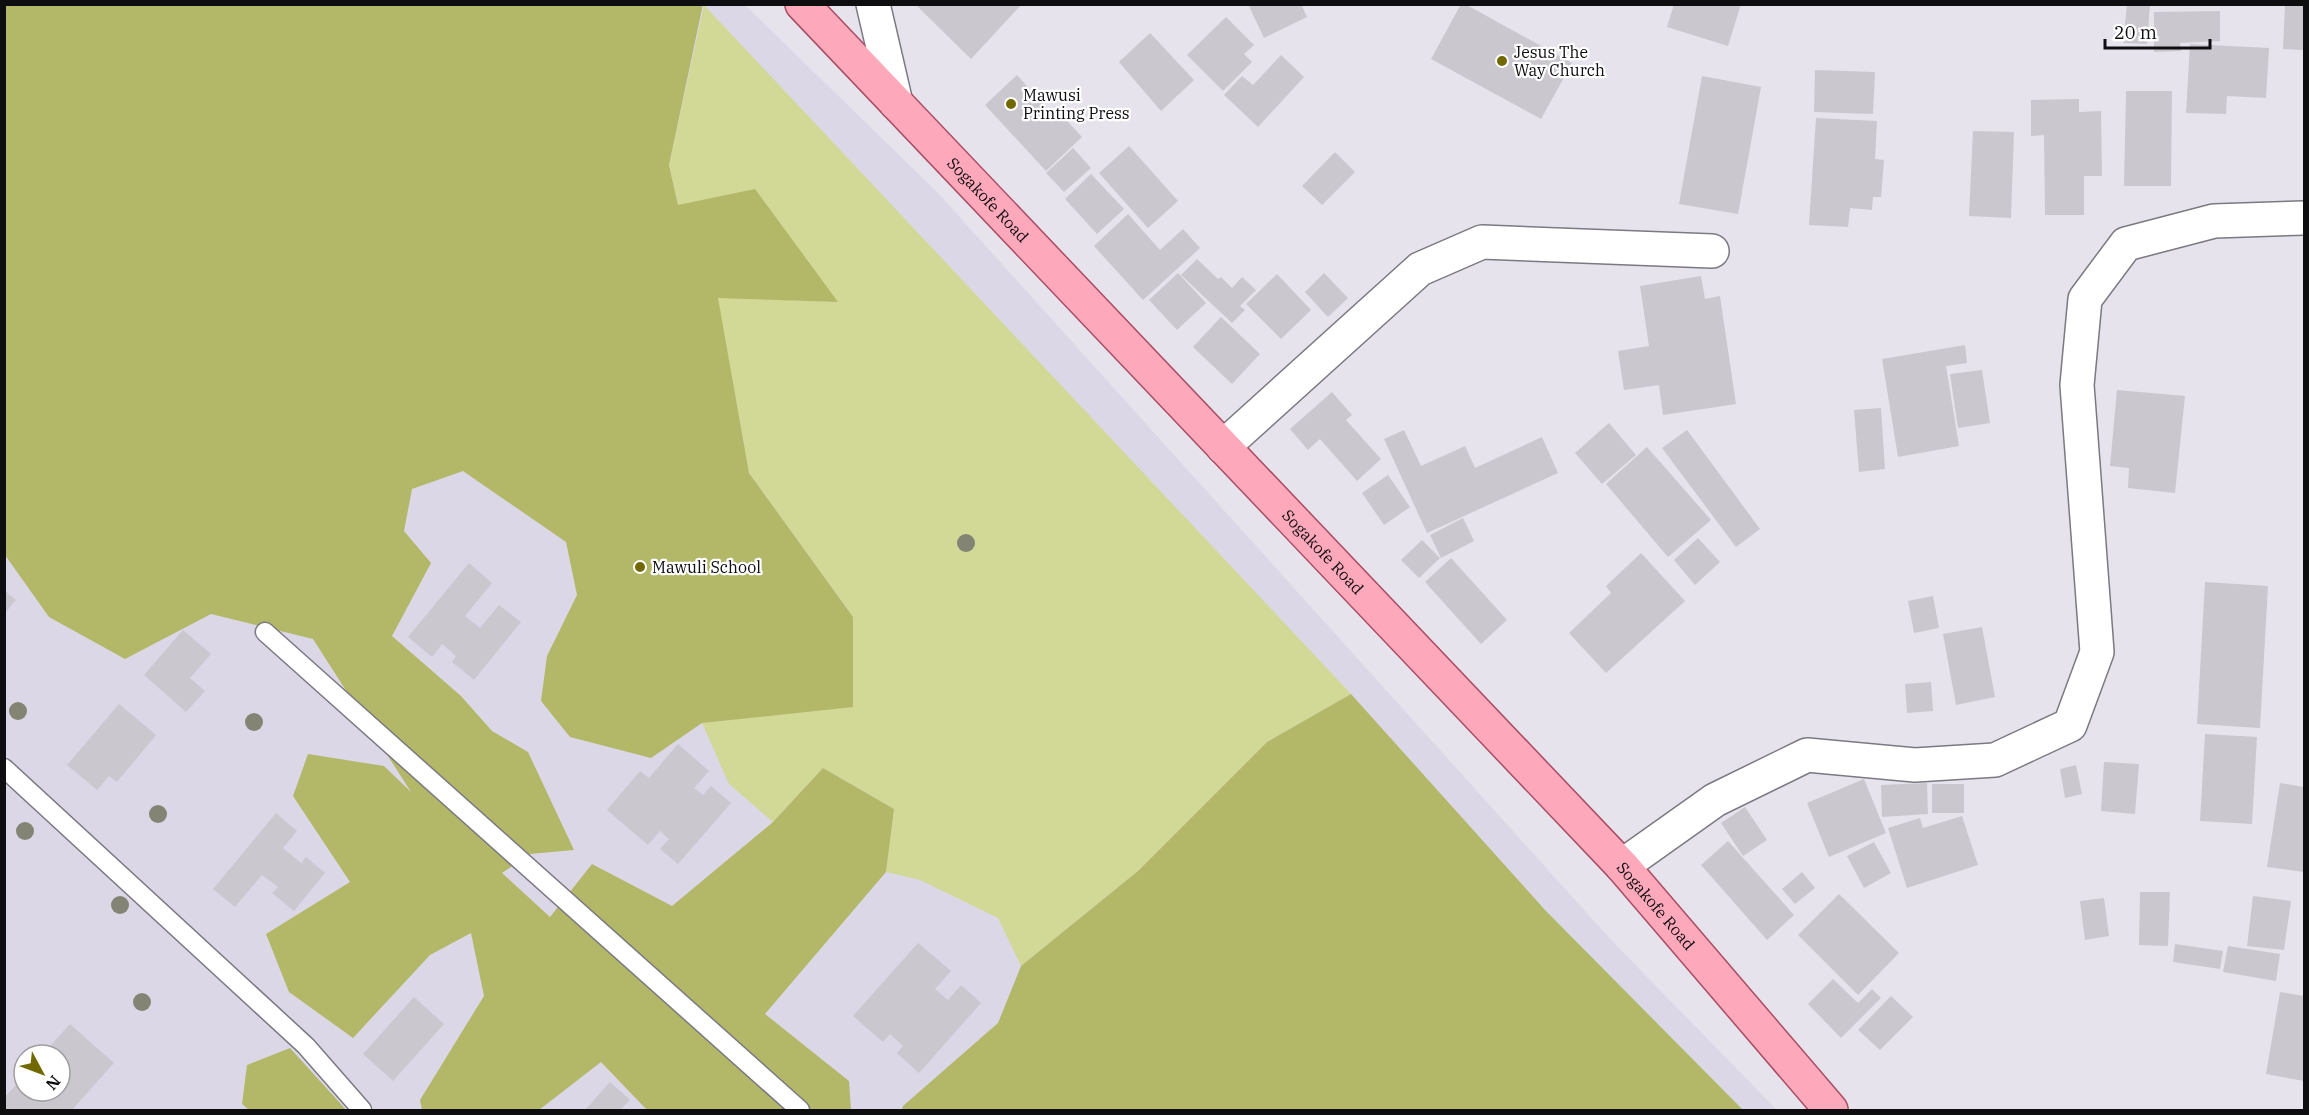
<svg xmlns="http://www.w3.org/2000/svg" width="2309" height="1115" font-family="'IBM Plex Serif',serif">
<rect width="100%" height="100%" fill="#e6e3ec"/>
<!-- built -->
<path fill="#dcd7e7" fill-rule="evenodd" d="M5,4L745,5L938,193L1613,942L1777,1110H5ZM24,1055H60V1091H24Z"/>
<!-- green -->
<polygon fill="#d2d896" points="704,5 1351,694 1267,742 1138,871 1021,966 998,918 920,880 886,872 894,809 823,768 773,822 729,784 702,723 853,706 853,617 749,473 717,297 837,302 678,205 669,165"/>
<!-- forest -->
<g fill="#b2b868">
<polygon points="703,4 669,165 678,205 755,189 838,302 718,298 749,473 853,617 853,707 702,723 651,758 570,737 541,701 547,656 577,595 566,542 463,471 412,489 404,531 431,563 392,636 461,696 492,731 528,752 574,850 530,854 502,873 550,917 592,864 672,906 773,822 823,768 894,809 886,872 765,1014 849,1081 851,1110 647,1110 601,1062 539,1110 422,1110 420,1100 484,996 471,933 430,955 353,1038 289,992 266,934 350,882 293,796 308,754 384,766 411,792 313,639 211,614 125,659 49,617 5,555 4,5"/>
<polygon points="1351,694 1545,910 1743,1110 902,1110 903,1106 998,1023 1021,966 1138,871 1267,742"/>
<polygon points="290,1048 340,1103 346,1110 249,1110 242,1104 247,1065"/>
</g>
<!-- building -->
<g fill="#cac7cf">
<polygon points="915,4 1022,4 971,59"/>
<polygon points="1248,4 1301,4 1307,17 1264,38"/>
<polygon points="1461,4 1465,4 1572,63 1541,119 1431,59"/>
<polygon points="1674,4 1741,4 1728,46 1667,27"/>
<polygon points="2127,4 2150,4 2147,44 2123,43"/>
<polygon points="2285,4 2304,4 2304,50 2283,49"/>
<polygon points="2220,11 2220,41 2180,43 2181,51 2154,52 2154,12"/>
<polygon points="1226,17 1254,45 1244,54 1252,62 1223,91 1187,55"/>
<polygon points="1150,33 1194,80 1161,111 1119,62"/>
<polygon points="2190,44 2269,48 2266,98 2227,96 2226,114 2186,113"/>
<polygon points="1281,55 1304,77 1258,127 1224,95 1242,76 1253,85"/>
<polygon points="1815,70 1875,72 1873,114 1814,112"/>
<polygon points="1017,75 1052,114 1057,110 1082,137 1046,171 985,105"/>
<polygon points="1702,76 1761,87 1738,214 1679,204"/>
<polygon points="2126,91 2172,91 2171,186 2124,186"/>
<polygon points="2079,99 2079,112 2101,111 2102,176 2084,176 2084,215 2045,215 2044,135 2031,136 2031,100"/>
<polygon points="1816,118 1877,121 1875,159 1884,160 1881,197 1873,197 1872,210 1850,208 1848,227 1809,225"/>
<polygon points="1973,131 2014,132 2011,218 1969,216"/>
<polygon points="1129,146 1178,201 1148,228 1099,173"/>
<polygon points="1073,148 1091,168 1064,192 1046,173"/>
<polygon points="1335,152 1355,172 1322,205 1302,186"/>
<polygon points="1091,174 1124,209 1097,234 1065,199"/>
<polygon points="1128,214 1160,250 1183,229 1200,248 1143,300 1094,246"/>
<polygon points="1197,259 1218,279 1221,277 1232,288 1242,277 1256,290 1240,306 1245,310 1232,323 1181,275"/>
<polygon points="1178,273 1206,303 1177,330 1149,300"/>
<polygon points="1324,273 1348,298 1328,317 1305,292"/>
<polygon points="1277,274 1311,310 1281,339 1246,304"/>
<polygon points="1701,276 1705,299 1720,296 1736,404 1663,415 1659,385 1624,390 1618,351 1649,346 1640,286"/>
<polygon points="1221,317 1260,354 1232,384 1193,347"/>
<polygon points="1965,345 1967,363 1946,366 1959,446 1898,457 1882,359"/>
<polygon points="1982,370 1990,423 1958,428 1950,374"/>
<polygon points="2117,390 2185,396 2175,493 2128,488 2129,468 2110,466"/>
<polygon points="1332,392 1352,415 1346,420 1381,459 1357,481 1320,439 1308,450 1290,429"/>
<polygon points="1881,408 1885,469 1859,472 1854,410"/>
<polygon points="1609,423 1636,455 1602,484 1575,453"/>
<polygon points="1404,430 1421,466 1465,446 1475,468 1542,437 1558,473 1427,533 1384,439"/>
<polygon points="1687,430 1760,529 1736,547 1662,448"/>
<polygon points="1647,447 1711,520 1668,557 1606,484"/>
<polygon points="1388,475 1410,507 1384,525 1362,493"/>
<polygon points="1463,518 1474,541 1441,558 1430,535"/>
<polygon points="1698,538 1720,562 1695,585 1674,560"/>
<polygon points="1422,540 1440,558 1419,578 1401,560"/>
<polygon points="1641,553 1685,601 1606,673 1569,633 1611,593 1606,586"/>
<polygon points="1451,558 1507,620 1481,644 1425,582"/>
<polygon points="469,563 492,583 465,616 480,628 499,605 521,622 474,680 452,662 456,656 442,644 432,657 408,637"/>
<polygon points="2205,582 2268,586 2260,728 2197,724"/>
<polygon points="4,590 16,600 4,614"/>
<polygon points="1933,596 1939,628 1914,633 1908,601"/>
<polygon points="1982,627 1995,697 1956,705 1943,634"/>
<polygon points="183,630 211,654 190,678 205,691 186,712 144,675"/>
<polygon points="1931,682 1933,711 1907,713 1905,684"/>
<polygon points="119,704 156,735 117,782 109,776 97,790 67,765"/>
<polygon points="2205,734 2257,737 2252,824 2200,821"/>
<polygon points="678,744 709,771 694,788 703,795 711,786 731,803 678,864 660,849 669,839 660,831 648,845 607,810 640,771 649,778"/>
<polygon points="2104,762 2139,764 2135,814 2101,811"/>
<polygon points="2076,765 2082,794 2065,798 2060,769"/>
<polygon points="1864,779 1886,833 1829,857 1807,803"/>
<polygon points="1927,783 1928,814 1882,817 1881,785"/>
<polygon points="2280,783 2304,787 2304,872 2267,867"/>
<rect x="1932" y="784" width="32" height="29"/>
<polygon points="1745,807 1767,840 1743,856 1721,823"/>
<polygon points="276,813 297,831 283,848 301,863 306,857 325,873 294,911 272,893 278,887 262,875 235,907 213,889"/>
<polygon points="1962,816 1978,865 1907,888 1888,828 1920,818 1923,828"/>
<polygon points="1728,841 1794,915 1767,940 1701,865"/>
<polygon points="1874,842 1891,873 1864,888 1847,856"/>
<polygon points="1802,872 1815,888 1795,904 1782,889"/>
<polygon points="2140,892 2170,892 2168,946 2139,945"/>
<polygon points="1839,894 1899,953 1858,995 1798,935"/>
<polygon points="2253,896 2291,901 2284,950 2247,946"/>
<polygon points="2104,898 2109,936 2085,940 2080,901"/>
<polygon points="918,943 951,971 935,989 948,1000 961,985 981,1003 919,1073 897,1053 903,1046 890,1034 883,1042 853,1016"/>
<polygon points="2175,944 2223,951 2220,969 2173,962"/>
<polygon points="2228,946 2280,954 2276,981 2223,972"/>
<polygon points="1833,979 1858,1003 1872,989 1881,998 1841,1038 1808,1004"/>
<polygon points="2280,992 2304,996 2304,1081 2266,1074"/>
<polygon points="1891,996 1913,1017 1880,1050 1858,1030"/>
<polygon points="414,997 444,1024 393,1081 363,1054"/>
<polygon points="70,1024 114,1063 72,1110 4,1110 4,1098 24,1076 24,1091 60,1091 60,1055 42,1055"/>
<polygon points="610,1082 630,1100 620,1110 585,1110"/>
</g>
<g fill="none" stroke-linecap="round" stroke-linejoin="round">
<!-- lane casing -->
<g stroke="#7b7981" stroke-width="21">
<g id="lane">
<polyline points="265,632 800,1110"/>
<polyline points="4,768 306,1046 362,1110"/>
</g>
</g>
<!-- street casing -->
<g stroke="#7b7981" stroke-width="36">
<g id="street">
<polyline points="873,4 896,103"/>
<polyline points="1223,447 1420,269 1482,242 1712,251"/>
<polyline points="1622,866 1715,800 1807,755 1915,765 1995,760 2070,725 2097,652 2077,385 2085,299 2126,244 2214,221 2304,218"/>
</g>
</g>
<!-- primary casing -->
<g stroke="#a94d62" stroke-width="36">
<g id="primary">
<path id="s1" d="M802,4L1622,866L1831,1110"/>
</g>
</g>
<!-- lane -->
<use href="#lane" stroke="#fff" stroke-width="18"/>
<!-- street -->
<use href="#street" stroke="#fff" stroke-width="33"/>
<!-- primary -->
<use href="#primary" stroke="#fea9bb" stroke-width="33"/>
</g>
<!-- trees -->
<g fill="#848475">
<circle cx="966" cy="543" r="9"/>
<circle cx="18" cy="711" r="9"/>
<circle cx="254" cy="722" r="9"/>
<circle cx="158" cy="814" r="9"/>
<circle cx="25" cy="831" r="9"/>
<circle cx="120" cy="905" r="9"/>
<circle cx="142" cy="1002" r="9"/>
</g>
<!-- markers -->
<g fill="#716800" stroke="#fff" stroke-width="2">
<circle cx="1502" cy="61" r="6"/>
<circle cx="1011" cy="104" r="6"/>
<circle cx="640" cy="567" r="6"/>
</g>
<g text-anchor="middle" stroke-width="4.5" stroke-linejoin="round" paint-order="stroke">
<!-- poi labels -->
<g font-size="16" fill="#0e0d10" stroke="#fff" text-anchor="start">
<text x="1514" y="58">Jesus The<tspan x="1514" dy="18">Way Church</tspan></text>
<text x="1023" y="101">Mawusi<tspan x="1023" dy="18">Printing Press</tspan></text>
<text x="652" y="573">Mawuli School</text>
</g>
<!-- street labels -->
<g font-size="16" fill="#0e0d10" stroke="#fff">
<text dy="6" stroke="none"><textPath href="#s1" startOffset="270">Sogakofe Road</textPath></text>
<text dy="6" stroke="none"><textPath href="#s1" startOffset="756">Sogakofe Road</textPath></text>
<text dy="6" stroke="none"><textPath href="#s1" startOffset="1242">Sogakofe Road</textPath></text>
</g>
</g>
<!-- border -->
<rect width="2309" height="1115" fill="none" stroke="#0e0d10" stroke-width="12"/>
<!-- north arrow -->
<g transform="translate(42 1073) rotate(131)"><circle r="28" fill="#ffffff" stroke="#9f9e9f" stroke-width="1.5"/>
<path d="M0-4.5L10 22L0 15L-10 22Z" fill="#716800"/>
<text y="-9" font-size="16" font-weight="bold" text-anchor="middle" fill="#0e0d10">N</text>
</g>
<!-- scale -->
<path d="M2105 39v9h105v-9" fill="none" stroke="#0e0d10" stroke-width="3"/>
<text x="2114" y="39" font-size="18" fill="#0e0d10" stroke="#ffffff" stroke-width="4.5" paint-order="stroke">20 m</text>
</svg>
